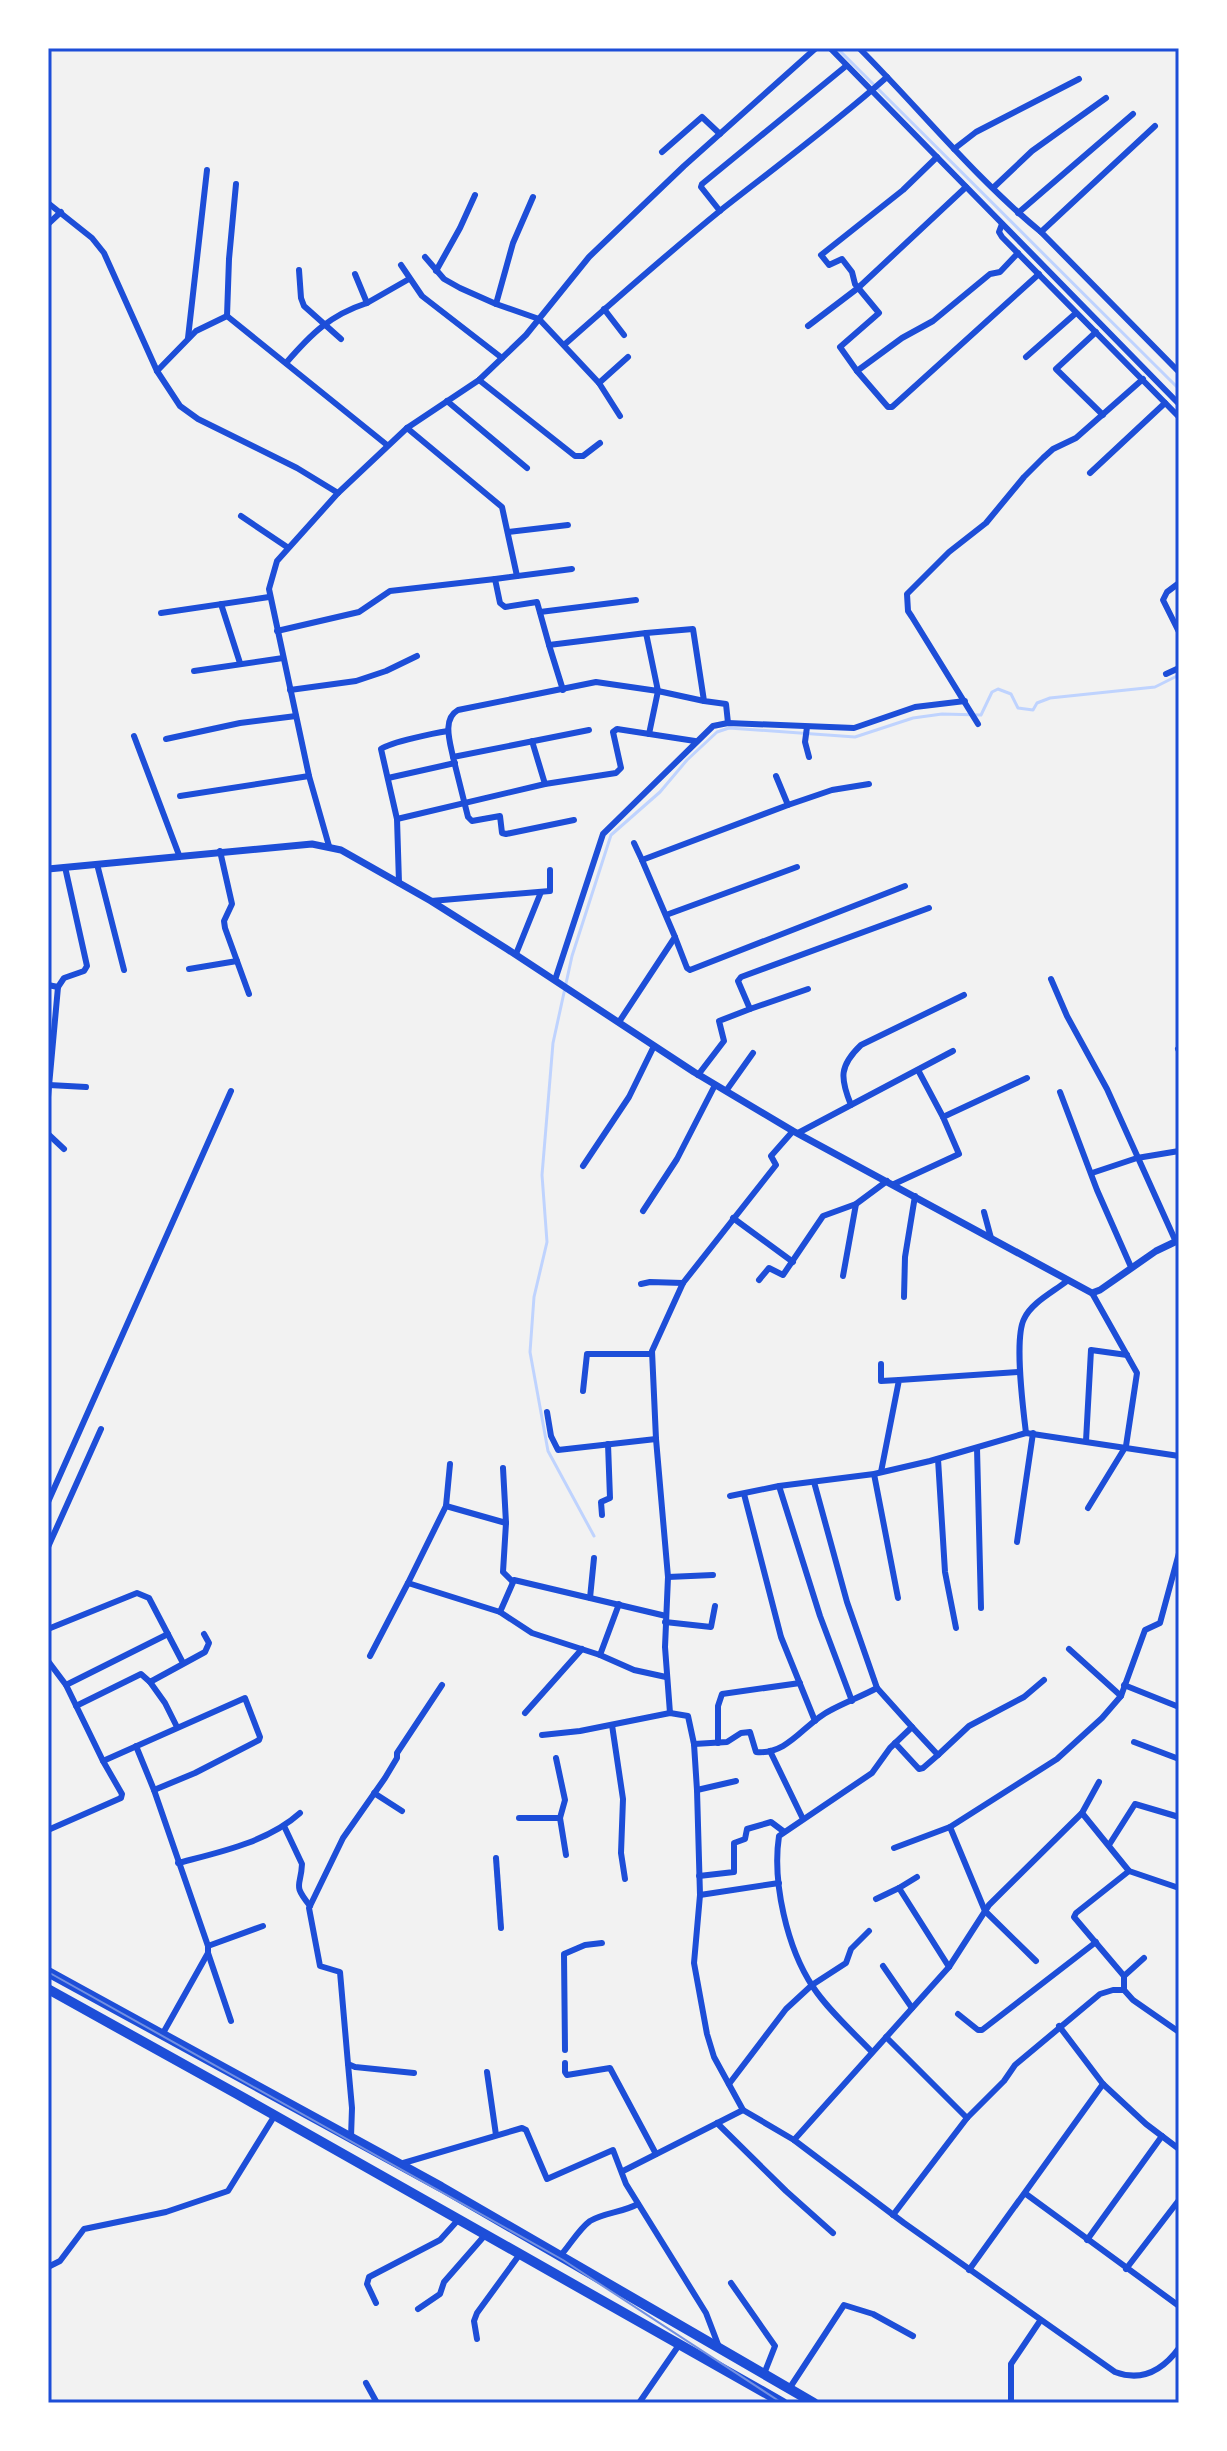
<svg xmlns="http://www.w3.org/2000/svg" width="1227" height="2451" font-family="Helvetica,sans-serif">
<rect width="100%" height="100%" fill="#f2f2f2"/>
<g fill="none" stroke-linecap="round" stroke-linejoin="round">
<!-- stream -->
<g stroke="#bfd3fe" stroke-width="3">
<polyline points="837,48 1179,389"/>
<polyline points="594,1536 548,1451 530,1352 534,1297 547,1242 542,1175 553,1043 572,956 611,835 660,792 687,760 717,732 729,728 855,737 913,718 942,714 981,715 992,692 998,689 1011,694 1018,708 1033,710 1037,703 1050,698 1155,687 1179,675"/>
</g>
<!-- minor -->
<g stroke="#1d4ed8" stroke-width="6">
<polyline points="830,48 1179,404"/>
<path d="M859,48C920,109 974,177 1041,232L1179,372"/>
<polyline points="954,149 976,132 1079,79"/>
<polyline points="662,152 702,117 720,134"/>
<polyline points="937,157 903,190 821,255 829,265 842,259 852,272 855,284 879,313 840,347 857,371 902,338 933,321 990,274 1000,272 1018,253"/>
<polyline points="993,188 1032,151 1106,98"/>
<polyline points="48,203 92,238 104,253 157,371 180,406 198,419 297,468 338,493 277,561 269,589 309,776 329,846"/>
<polyline points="720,211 701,187 702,184 846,66"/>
<polyline points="1018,213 1133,114"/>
<polyline points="48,224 61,212"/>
<polyline points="1002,224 999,232 1002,237 1179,417"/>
<polyline points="1041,232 1155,126"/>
<polyline points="425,257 444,279 460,288 496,304 539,319 599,383 620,416"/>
<polyline points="401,265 422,296 502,358"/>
<polyline points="299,270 301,298 304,306 341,339"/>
<polyline points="436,271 460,228 475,195"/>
<polyline points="367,303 409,279"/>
<polyline points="496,304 513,243 533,197"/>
<polyline points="604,309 624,335"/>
<polyline points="227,316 387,445"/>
<polyline points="227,316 229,259 236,184"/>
<polyline points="808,326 858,288 966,187"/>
<polyline points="1096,332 1056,369 1103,415"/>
<polyline points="188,338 207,170"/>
<path d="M564,345C616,299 667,254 721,210C777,166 834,124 887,77"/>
<polyline points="1026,357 1076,313"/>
<path d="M286,363C311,334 330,315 367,303L355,274"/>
<polyline points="157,371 196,331 227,316"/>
<polyline points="857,371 888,407 892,407 1039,274"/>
<polyline points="479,380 575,456 583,456 600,443"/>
<polyline points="599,383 628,357"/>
<polyline points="447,401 527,468"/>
<polyline points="407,428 502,507 517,576"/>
<polyline points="1090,473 1165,403"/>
<polyline points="338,493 407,428 479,380 526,335 589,257 684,166 816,48"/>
<polyline points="241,516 287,547"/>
<polyline points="508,532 568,525"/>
<polyline points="495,579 572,569"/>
<polyline points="1179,583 1167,592 1163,600 1179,632"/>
<polyline points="221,604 240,663"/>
<polyline points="540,612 636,600"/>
<polyline points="161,613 269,597"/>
<path d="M277,631L359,612L390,591L495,579L500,603L505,607L537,602L549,645L646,633L658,691L596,682L458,710C442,719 450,742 453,757"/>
<polyline points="646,633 693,629 704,701 726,704 728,723"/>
<polyline points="549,645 563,690"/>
<polyline points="194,671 283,658"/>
<polyline points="1166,674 1179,668"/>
<polyline points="290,690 356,681 386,671 417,656"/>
<polyline points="978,724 912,617 908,611 907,594 949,552 986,523 1024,477 1043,458 1053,449 1076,438 1143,379"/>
<polyline points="807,727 805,742 809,757"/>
<polyline points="649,734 658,691 704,701"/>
<polyline points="134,736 179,855"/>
<polyline points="166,739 240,723 296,716"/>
<polyline points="532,741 545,784"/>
<polyline points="388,778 455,763"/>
<polyline points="180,796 309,776"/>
<polyline points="788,805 832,790 869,784"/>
<polyline points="397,819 545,784 616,773 621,768 613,732 617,729 695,741"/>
<polyline points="574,820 506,834 502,833 500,816 472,821 468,817 453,757 589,730"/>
<polyline points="634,843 642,860"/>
<polyline points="220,851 232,904 224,921 225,928 249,994"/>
<polyline points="97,864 124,970"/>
<path d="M399,883L397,819L381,749C391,742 435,733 448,731"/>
<polyline points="431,901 550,891 550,870"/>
<polyline points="666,915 797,867"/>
<polyline points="675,937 687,968 690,970 905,886"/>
<polyline points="516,954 541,892"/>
<polyline points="189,969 237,961"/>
<polyline points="1051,979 1067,1016 1107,1089 1176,1242"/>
<polyline points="555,980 603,834 713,726 728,723 854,728 915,707 965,701"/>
<polyline points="48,985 58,987 48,1097"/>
<polyline points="58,987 64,978 84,971 87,966 65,867"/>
<polyline points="750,1009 808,989"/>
<polyline points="619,1022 675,937 642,860 788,805 776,776"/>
<polyline points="1178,1049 1179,1051"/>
<polyline points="918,1070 943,1117"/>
<polyline points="698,1075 724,1041 719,1021 750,1009 738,981 741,977 929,908"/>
<polyline points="49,1085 86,1087"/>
<polyline points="726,1091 753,1053"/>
<polyline points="1060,1092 1097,1190 1131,1267"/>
<path d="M851,1105C840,1078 839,1066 861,1045L964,995"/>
<polyline points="798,1133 953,1051"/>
<polyline points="48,1134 64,1149"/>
<polyline points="583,1166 629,1097 654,1046"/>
<polyline points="1092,1173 1137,1158 1179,1151"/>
<polyline points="894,1184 959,1154 943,1117 1027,1078"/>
<polyline points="643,1211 677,1159 715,1085"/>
<polyline points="984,1212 991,1238"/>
<polyline points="733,1218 793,1262"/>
<polyline points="843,1276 856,1204"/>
<polyline points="759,1280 769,1268 783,1275 823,1216 856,1204 887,1181"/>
<polyline points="641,1284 650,1282 683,1283"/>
<polyline points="904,1297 905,1257 915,1196"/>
<polyline points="881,1364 881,1381 899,1380"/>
<polyline points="583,1391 587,1354 652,1354"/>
<polyline points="547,1412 551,1436 558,1450 656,1439"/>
<path d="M1026,1433C1023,1408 1014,1339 1024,1319C1031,1303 1053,1292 1067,1281"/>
<polyline points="1086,1441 1091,1350 1127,1355"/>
<polyline points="977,1448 981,1608"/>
<polyline points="938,1459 945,1572 956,1628"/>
<polyline points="881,1472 899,1380 1019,1372"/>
<polyline points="874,1474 898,1598"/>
<polyline points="814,1482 847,1602 877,1688 912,1727"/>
<polyline points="779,1486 820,1616 852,1701"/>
<polyline points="744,1494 781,1637 815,1721"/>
<polyline points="730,1496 779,1486 874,1474 930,1461 1026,1433 1179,1456"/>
<polyline points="48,1502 231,1091"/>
<polyline points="446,1506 450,1464"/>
<polyline points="1088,1508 1126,1446 1137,1373 1092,1293"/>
<polyline points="602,1515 601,1502 610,1498 608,1444"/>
<polyline points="506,1523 503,1572 512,1581"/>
<polyline points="1017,1542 1033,1433"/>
<polyline points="48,1547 101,1429"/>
<polyline points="594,1558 590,1598 514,1580 500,1612 532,1633 600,1655 634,1670 666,1677"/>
<polyline points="668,1577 713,1575"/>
<polyline points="408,1583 446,1506 506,1523 503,1468"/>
<polyline points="590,1598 666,1616"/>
<polyline points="665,1622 711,1627 715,1606"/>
<polyline points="48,1629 137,1593 149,1598 183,1663"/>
<polyline points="1069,1649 1121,1696"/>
<polyline points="600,1655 619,1604"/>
<polyline points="370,1656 408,1583 500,1612"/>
<polyline points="48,1661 66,1685 103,1761"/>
<polyline points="150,1682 165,1703 177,1727"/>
<polyline points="66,1685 168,1634"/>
<polyline points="1124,1685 1179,1707"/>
<polyline points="76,1706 141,1674 150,1682 205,1652 209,1643 204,1634"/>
<polyline points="525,1713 582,1649"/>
<polyline points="670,1713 665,1647 668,1577 656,1439 652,1351 683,1283 776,1165 771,1156 793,1131"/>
<polyline points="612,1725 623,1799 621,1853 625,1879"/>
<polyline points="542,1735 580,1731 670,1713 688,1716 694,1744 697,1790 700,1895 694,1963 707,2034 714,2057 743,2110"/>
<polyline points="1134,1742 1179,1759"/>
<polyline points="718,1743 718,1706 722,1694 800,1683"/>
<polyline points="895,1743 919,1769 923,1768 938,1755"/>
<path d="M694,1744L727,1742L741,1733L750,1732L756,1752C789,1755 804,1723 831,1710C846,1702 862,1696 877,1688"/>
<polyline points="136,1746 154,1790 208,1946 208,1953 162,2035"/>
<polyline points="770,1751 803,1819"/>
<polyline points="556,1758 565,1800 560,1818 566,1855"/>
<polyline points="697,1790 736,1781"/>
<polyline points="374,1793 402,1811"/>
<polyline points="1082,1813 1129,1871 1179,1888"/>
<polyline points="519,1818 560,1818"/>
<path d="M284,1826L302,1864C301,1888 292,1883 310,1906"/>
<polyline points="48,1830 121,1798 122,1794 103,1761 245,1698 260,1737 259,1740 195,1773 154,1790"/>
<polyline points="1109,1845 1135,1804 1179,1817"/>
<polyline points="894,1848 950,1827"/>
<polyline points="496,1858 501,1928"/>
<path d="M178,1863C220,1852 268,1842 300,1813"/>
<polyline points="1129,1871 1076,1913 1074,1917 1124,1976 1124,1990 1133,2000 1179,2032"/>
<polyline points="699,1876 734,1872 734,1843 745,1839 747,1829 771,1822 783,1831"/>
<polyline points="917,1877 899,1888 949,1967"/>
<polyline points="700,1895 779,1883"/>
<polyline points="876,1899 899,1888"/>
<polyline points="208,1946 263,1926"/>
<polyline points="208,1953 231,2021"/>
<polyline points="1036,1961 985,1911 950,1827 1057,1759 1102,1718 1121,1696 1145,1630 1160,1623 1179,1553"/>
<polyline points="883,1966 912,2008"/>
<polyline points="1124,1976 1144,1958"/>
<polyline points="958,2014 978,2030 982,2030 1096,1942"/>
<polyline points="1059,2026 1103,2084 1146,2124 1179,2149"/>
<polyline points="886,2037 967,2118"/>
<polyline points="565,2050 564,1954 585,1945 602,1943"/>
<path d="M872,2052C852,2031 829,2011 813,1987C787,1948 772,1882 779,1836L872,1773L890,1748L912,1727L938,1755L969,1726L1024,1697L1044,1680"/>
<polyline points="565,2063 565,2072 567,2075 610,2068 656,2154"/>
<polyline points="348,2064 352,2108 351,2137"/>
<polyline points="487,2072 496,2135"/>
<polyline points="414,2073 355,2067 348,2064 340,1972 320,1966 309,1908 343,1838 385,1778 397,1758 397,1753 442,1685"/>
<polyline points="729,2084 786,2009 812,1985 846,1963 851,1949 869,1931"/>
<polyline points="717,2123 786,2191 833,2233"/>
<polyline points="794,2140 949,1967 989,1905 1082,1813 1099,1782"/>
<polyline points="400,2164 522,2128 526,2130 547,2179 613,2150 626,2184 706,2313 719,2347"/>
<path d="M623,2171L743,2110L794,2140L904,2223L1115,2372C1142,2382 1163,2370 1179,2348"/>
<polyline points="1026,2194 1179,2306"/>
<polyline points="893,2215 967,2118 1004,2081 1015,2065 1100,1994 1113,1990 1124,1990"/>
<polyline points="1087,2240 1162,2136"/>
<path d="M561,2255C570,2245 579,2229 590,2221C606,2212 621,2213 638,2204"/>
<polyline points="48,2267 60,2261 84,2229 166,2212 228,2191 275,2115"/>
<polyline points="1126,2269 1179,2200"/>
<polyline points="969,2270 1103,2084"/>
<polyline points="731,2283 775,2346 764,2374"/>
<polyline points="376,2303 367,2284 369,2277 440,2240 458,2220"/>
<polyline points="418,2309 440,2294 444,2282 486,2234"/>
<polyline points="477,2339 474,2321 477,2313 520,2254"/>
<polyline points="366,2383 377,2403"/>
<polyline points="789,2389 844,2305 873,2314 913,2336"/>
<polyline points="639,2403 679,2345"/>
<polyline points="1011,2403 1011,2364 1040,2321"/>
</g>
<!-- tertiary -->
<polyline stroke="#1d4ed8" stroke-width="7" points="48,869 312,844 341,850 431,901 507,949 694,1072 793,1131 1092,1293 1100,1290 1156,1251 1179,1240"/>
<!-- trunk -->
<g stroke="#1d4ed8" stroke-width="10">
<polyline points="48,1972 441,2187 814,2403"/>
<polyline points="48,1989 237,2094 783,2403"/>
</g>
<!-- tram -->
<polyline stroke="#7290e2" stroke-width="2" points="48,1972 563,2260 782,2403"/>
</g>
<!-- border -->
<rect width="1227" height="2451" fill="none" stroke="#ffffff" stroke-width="100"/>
<rect x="50" y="50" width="1127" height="2351" fill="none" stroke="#1d4ed8" stroke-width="3"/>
</svg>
